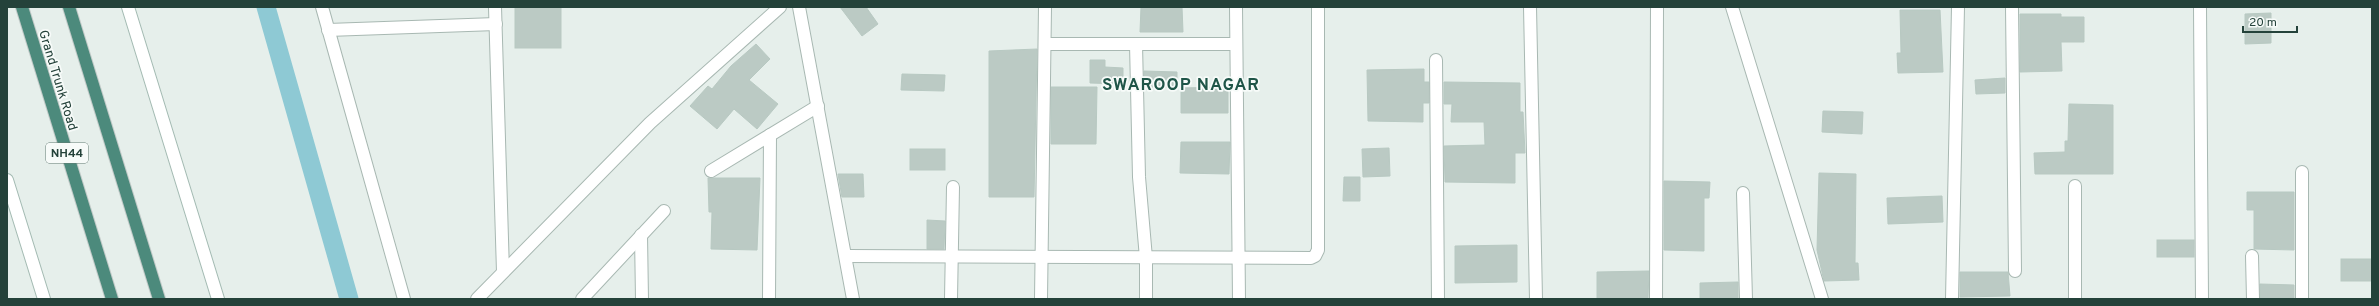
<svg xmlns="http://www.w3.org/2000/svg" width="2379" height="306" font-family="Overpass,sans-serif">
<rect width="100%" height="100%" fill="#e6efeb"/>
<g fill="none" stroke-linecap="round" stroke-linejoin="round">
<!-- canal -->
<polyline stroke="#8ec9d4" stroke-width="19" points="266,7 349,299"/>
</g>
<!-- building -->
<g fill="#bbcac4" stroke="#b8c9c2">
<rect x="515" y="7" width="46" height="41"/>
<polygon points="840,7 866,7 878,24 862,36"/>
<polygon points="1141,7 1182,7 1183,32 1140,32"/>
<polygon points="1900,10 1940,10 1943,72 1898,73 1897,53 1901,53"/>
<polygon points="2271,13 2271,43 2245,44 2245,14"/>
<polygon points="2020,14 2061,14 2061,17 2084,17 2084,42 2061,42 2062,71 2020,72"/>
<polygon points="756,44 770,59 749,80 778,104 757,129 734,109 717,129 690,106 708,86 712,89 731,66"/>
<polygon points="1037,49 1034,197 989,197 989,51"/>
<polygon points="1090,60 1105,60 1105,67 1123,68 1123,84 1090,83"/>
<polygon points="1424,69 1424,82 1429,82 1429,103 1423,103 1423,122 1368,121 1367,70"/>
<polygon points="1144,71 1177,72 1177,87 1144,87"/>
<polygon points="902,74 945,75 944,91 901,90"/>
<polygon points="2005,78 2005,93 1976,94 1975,80"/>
<polygon points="1444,82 1520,83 1520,112 1523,112 1525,153 1515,153 1515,183 1445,182 1444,146 1485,145 1484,122 1451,122 1452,104 1444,104"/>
<polygon points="1051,87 1097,87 1096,144 1051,144"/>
<polygon points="1228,87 1228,113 1181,113 1181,88"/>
<polygon points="2069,104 2113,105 2113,174 2035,174 2034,153 2065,152 2065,141 2068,141"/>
<polygon points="1823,111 1863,112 1862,134 1822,132"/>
<polygon points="1181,142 1230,142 1229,174 1180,173"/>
<polygon points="1389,148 1390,176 1363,177 1362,149"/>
<rect x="910" y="149" width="35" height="21"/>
<polygon points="1819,173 1856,174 1855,263 1858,263 1859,280 1824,281 1817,250"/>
<polygon points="838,174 863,174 864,197 842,197"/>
<polygon points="1344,177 1360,177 1360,201 1343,201"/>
<polygon points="708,178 760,178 757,250 711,249 712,212 709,212"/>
<polygon points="1664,181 1710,182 1709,198 1704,198 1704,251 1664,250"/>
<polygon points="2247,192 2294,192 2294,250 2254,249 2254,210 2247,210"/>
<polygon points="1942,196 1943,222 1888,224 1887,198"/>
<polygon points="927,220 945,221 944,249 927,249"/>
<rect x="2157" y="240" width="37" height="17"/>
<polygon points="1517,245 1517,282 1455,283 1455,246"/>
<rect x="2341" y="259" width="31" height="22"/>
<polygon points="1649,271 1648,299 1597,299 1597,272"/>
<polygon points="1960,272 2008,272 2010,296 1960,297"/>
<polygon points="1738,282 1738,299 1700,299 1700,283"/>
<polygon points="2260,284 2294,285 2294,299 2260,299"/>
</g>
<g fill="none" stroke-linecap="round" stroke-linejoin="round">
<!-- minor casing -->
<g stroke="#a8b8b2" stroke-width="14">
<g id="minor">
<polyline points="495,7 503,272"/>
<polyline points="799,7 853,299"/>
<polyline points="1236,7 1239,299"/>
<polyline points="1530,7 1536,299"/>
<polyline points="2012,7 2015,271"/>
<polyline points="2200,7 2202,299"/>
<polyline points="328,30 496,24"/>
<polyline points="1045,44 1236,44"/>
<polyline points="1136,44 1139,177 1146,258 1146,299"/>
<polyline points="1436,60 1438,299"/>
<polyline points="711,171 818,106"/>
<polyline points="2075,186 2075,299"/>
<polyline points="1743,193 1746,299"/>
<polyline points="641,235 642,299"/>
<polyline points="847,256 1311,258 1315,256 1318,250 1318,7"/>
<polyline points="2252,256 2253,299"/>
<polyline points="582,299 664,211"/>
<polyline points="769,299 770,135"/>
<polyline points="951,299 953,187"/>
<polyline points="1041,299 1045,7"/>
<polyline points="1656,299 1657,7"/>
<polyline points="1952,299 1958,7"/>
<polyline points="2302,299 2302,172"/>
</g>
</g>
<!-- tertiary casing -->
<g stroke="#a8b8b2" stroke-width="14">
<g id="tertiary">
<polyline points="322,7 404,299"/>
<polyline points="1732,7 1822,299"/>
<polyline points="477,299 650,123 780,7"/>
</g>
</g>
<!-- secondary casing -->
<g stroke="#a4bbb3" stroke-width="14">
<g id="secondary">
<polyline points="128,7 218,299"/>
<polyline points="7,180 44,299"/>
</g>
</g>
<!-- trunk casing -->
<g stroke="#c2cac8" stroke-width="14">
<g id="trunk">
<polyline points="22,7 112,299"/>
<polyline points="69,7 159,299"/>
</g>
</g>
<!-- minor -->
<use href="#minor" stroke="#fff" stroke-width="12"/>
<!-- tertiary -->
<use href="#tertiary" stroke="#fff" stroke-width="12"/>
<!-- secondary -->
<use href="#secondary" stroke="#fff" stroke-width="12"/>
<!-- trunk -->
<use href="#trunk" stroke="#4c8a7c" stroke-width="12"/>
</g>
<g text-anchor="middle" stroke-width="3.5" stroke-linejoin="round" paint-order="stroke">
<!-- shield labels -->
<rect fill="#f7fbf9" stroke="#637a73" stroke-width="1" x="46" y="143" width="42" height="20" rx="3"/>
<g font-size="12" font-weight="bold" fill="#24423a">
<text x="67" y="157">NH44</text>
</g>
<!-- street labels -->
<g font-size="13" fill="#24423a" stroke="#f7fbf9">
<text transform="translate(59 80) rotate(73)" y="5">Grand Trunk Road</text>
</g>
<!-- district labels -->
<g font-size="17" font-weight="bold" letter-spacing="1" fill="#1f5548" stroke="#f7fbf9">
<text x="1181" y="90">SWAROOP NAGAR</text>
</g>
</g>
<!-- border -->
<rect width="2379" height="306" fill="none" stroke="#24423a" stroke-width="16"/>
<!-- scale -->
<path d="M2243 26v6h54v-6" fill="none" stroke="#24423a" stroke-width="2"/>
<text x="2249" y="26" font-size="12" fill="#24423a" stroke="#f7fbf9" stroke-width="3" paint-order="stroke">20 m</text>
</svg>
